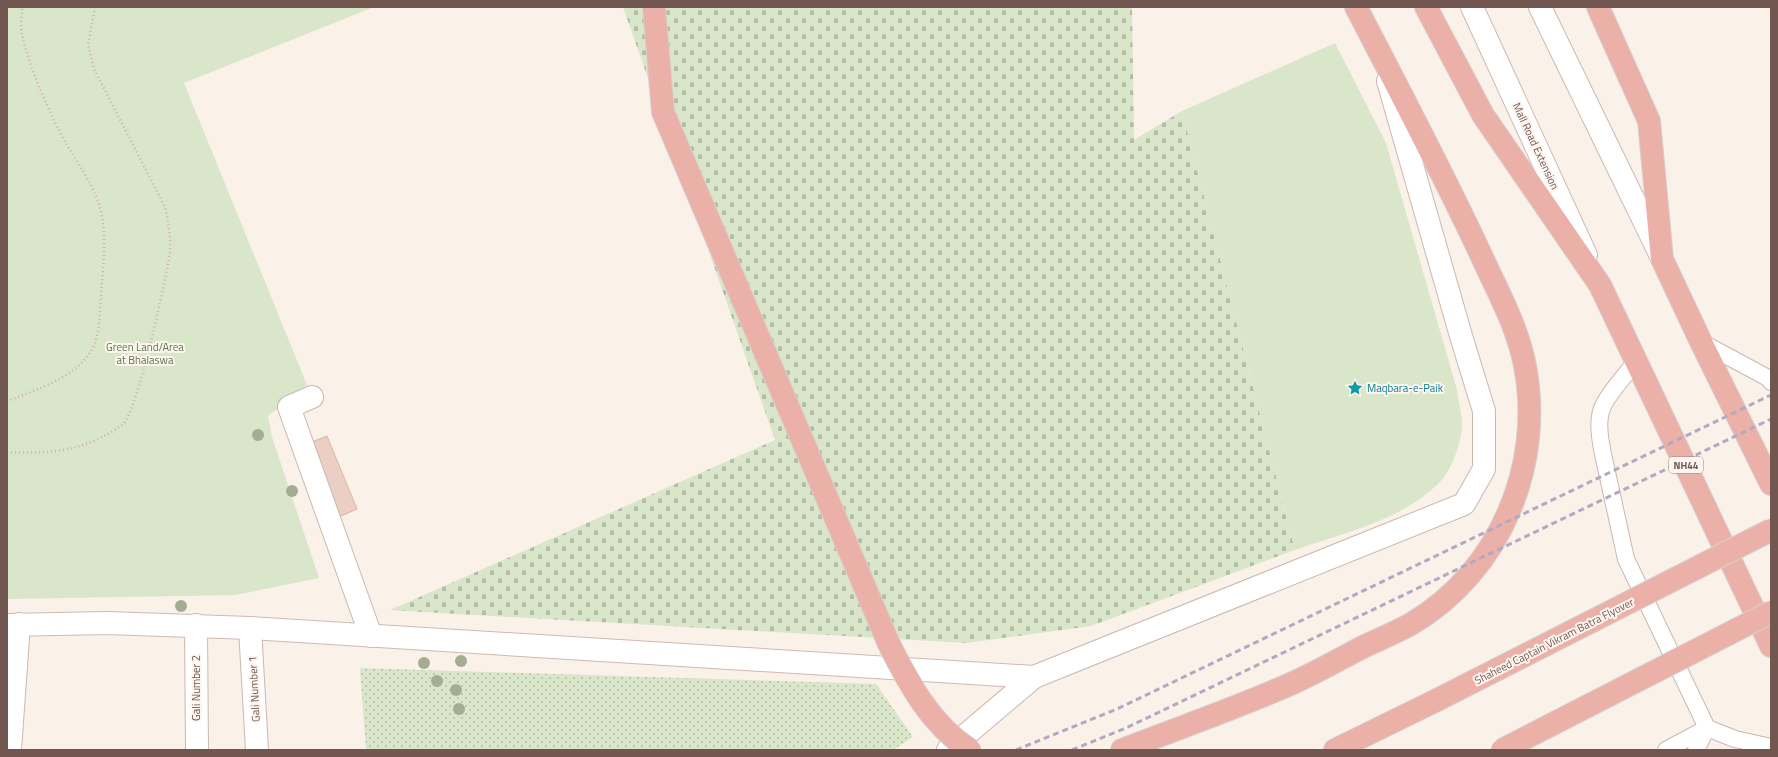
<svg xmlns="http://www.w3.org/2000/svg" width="1778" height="757" font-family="'Titillium Web',sans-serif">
<defs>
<pattern id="grass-dots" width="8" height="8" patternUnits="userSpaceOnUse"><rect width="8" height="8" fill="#d9e6c9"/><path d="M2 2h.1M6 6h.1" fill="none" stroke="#b4bda6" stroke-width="1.8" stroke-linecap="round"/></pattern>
<pattern id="cemetery-stones" width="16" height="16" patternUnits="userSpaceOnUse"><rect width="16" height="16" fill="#d9e6c9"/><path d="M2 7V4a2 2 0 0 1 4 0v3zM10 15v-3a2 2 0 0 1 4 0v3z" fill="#b4bda6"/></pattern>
</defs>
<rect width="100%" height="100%" fill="#faf1e9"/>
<!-- grass -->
<polygon fill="url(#grass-dots)" points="360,668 876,684 913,737 893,750 366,750"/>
<!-- cemetery -->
<polygon fill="url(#cemetery-stones)" points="623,7 1132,7 1134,140 1182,111 1295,550 1091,626 966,643 390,610 775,440"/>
<!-- park -->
<g fill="#d9e6c9">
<polygon points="7,7 374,7 184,83 307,385 268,416 272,437 319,578 236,595 7,599"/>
<path d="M1335,43L1386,143L1457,390C1458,402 1463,417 1462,429C1460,446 1451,472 1438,484C1400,521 1343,533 1295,550L1182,111Z"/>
</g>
<!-- building -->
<polygon fill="#ebcec4" stroke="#dcb4a7" points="327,436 357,509 339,517 309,443"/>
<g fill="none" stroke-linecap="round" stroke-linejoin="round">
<!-- lane casing -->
<g stroke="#cab8b0" stroke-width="18">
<g id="lane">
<polyline points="1701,342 1768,378 1771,382"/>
<path d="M1636,361C1626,375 1612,389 1604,404C1596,418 1600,439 1603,454L1626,559L1707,728L1735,739L1771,747"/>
<polyline points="1666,750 1707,728"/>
<polyline points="1696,750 1707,728"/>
</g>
</g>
<!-- street casing -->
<g stroke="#cab8b0" stroke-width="24">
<g id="street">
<polyline points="312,397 289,407 371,636"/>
<polyline points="196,625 197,750"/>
<polyline points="250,628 257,750"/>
<polyline points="10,750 19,624"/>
<polyline points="948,750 1034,677 1464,504 1484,469 1484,411 1461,336 1388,81"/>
</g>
</g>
<!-- secondary casing -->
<g stroke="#cebab1" stroke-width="24">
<g id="secondary">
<polyline points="1472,7 1586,255"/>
<polyline points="1540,7 1661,256"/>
<polyline points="7,625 107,623 250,628 1034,677"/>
</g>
</g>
<!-- highway casing -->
<g stroke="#d7d0ce" stroke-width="24">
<g id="highway">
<polyline points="1426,7 1483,115 1600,285 1771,646"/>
<polyline points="1598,7 1649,121 1662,259 1701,342 1771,484"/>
<path d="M1122,750C1174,730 1227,711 1279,689C1307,678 1334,662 1361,648C1377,640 1395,633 1411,624C1500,572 1544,465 1525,366C1518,328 1498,292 1482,257C1443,173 1399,90 1356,7"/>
<polyline points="1335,750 1437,700"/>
</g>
</g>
<!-- path -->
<g stroke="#d0b2a7" stroke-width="2.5" stroke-dasharray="1 3" stroke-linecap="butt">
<path d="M7,401C34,391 76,377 91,351C100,337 100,311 101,295C103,267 107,238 101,211C95,187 78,164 66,143C50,115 29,67 22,34C20,26 22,16 22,7"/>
<path d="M7,453C20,452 33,453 47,452C74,450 101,441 123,424C137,413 167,276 170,252C171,236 168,222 165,207L94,69L88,45L95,7"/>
</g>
<!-- lane -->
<use href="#lane" stroke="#fff" stroke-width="16"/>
<!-- street -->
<use href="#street" stroke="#fff" stroke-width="22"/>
<!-- secondary -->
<use href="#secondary" stroke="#fff" stroke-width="22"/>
<!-- highway -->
<use href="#highway" stroke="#ebb0a8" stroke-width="22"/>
<!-- rail -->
<g stroke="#b3a8c2" stroke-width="3" stroke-dasharray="6 4" stroke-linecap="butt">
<polyline points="1016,750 1117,709 1771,395"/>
<polyline points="1072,750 1126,728 1771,419"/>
</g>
<!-- highway-bridge casing -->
<g stroke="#d7d0ce" stroke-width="24" stroke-linecap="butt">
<g id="highway-bridge">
<path d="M654,7L663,112L889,644C909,684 931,725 970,750"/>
<polyline points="1437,700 1771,530"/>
<polyline points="1502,750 1771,612"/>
</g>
</g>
<!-- highway-bridge -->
<use href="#highway-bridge" stroke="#ebb0a8" stroke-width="22"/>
</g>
<!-- trees -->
<g fill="#a4ad92">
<circle cx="258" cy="435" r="6"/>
<circle cx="292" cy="491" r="6"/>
<circle cx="181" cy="606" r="6"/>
<circle cx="461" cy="661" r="6"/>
<circle cx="424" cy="663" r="6"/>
<circle cx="437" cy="681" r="6"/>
<circle cx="456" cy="690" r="6"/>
<circle cx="459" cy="709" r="6"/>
</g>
<!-- icons -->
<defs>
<g id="sight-bare" transform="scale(1.2)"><path d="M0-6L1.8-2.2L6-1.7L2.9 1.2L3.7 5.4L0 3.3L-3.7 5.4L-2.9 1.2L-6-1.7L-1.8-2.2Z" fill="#0f9aa8" stroke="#fdf5ef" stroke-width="2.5" paint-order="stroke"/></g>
</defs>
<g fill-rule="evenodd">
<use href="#sight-bare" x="1355" y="388"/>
</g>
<g text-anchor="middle" stroke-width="4" stroke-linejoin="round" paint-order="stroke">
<!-- shield labels -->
<rect fill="#fdf5ef" stroke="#9b8680" stroke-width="1" x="1669" y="457" width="34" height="16" rx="3"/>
<g font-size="10" font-weight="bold" fill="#715750">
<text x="1686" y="469">NH44</text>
</g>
<!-- street labels -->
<g font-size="11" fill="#715750" stroke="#fdf5ef">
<text transform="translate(1536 146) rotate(65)" y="4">Mall Road Extension</text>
<text transform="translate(1554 641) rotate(-27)" y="4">Shaheed Captain Vikram Batra Flyover</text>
<text transform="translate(196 688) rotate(-90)" y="4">Gali Number 2</text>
<text transform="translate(254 689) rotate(-93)" y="4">Gali Number 1</text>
</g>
<!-- park labels -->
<g font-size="11" fill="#5d754a" stroke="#fdf5ef">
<text x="145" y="351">Green Land/Area<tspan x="145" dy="13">at Bhalaswa</tspan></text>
</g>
<!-- culture labels -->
<g font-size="11" fill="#0d838f" stroke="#fdf5ef" text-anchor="start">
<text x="1367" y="392">Maqbara-e-Paik</text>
</g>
</g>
<!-- border -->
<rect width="1778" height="757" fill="none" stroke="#715750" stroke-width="16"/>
</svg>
